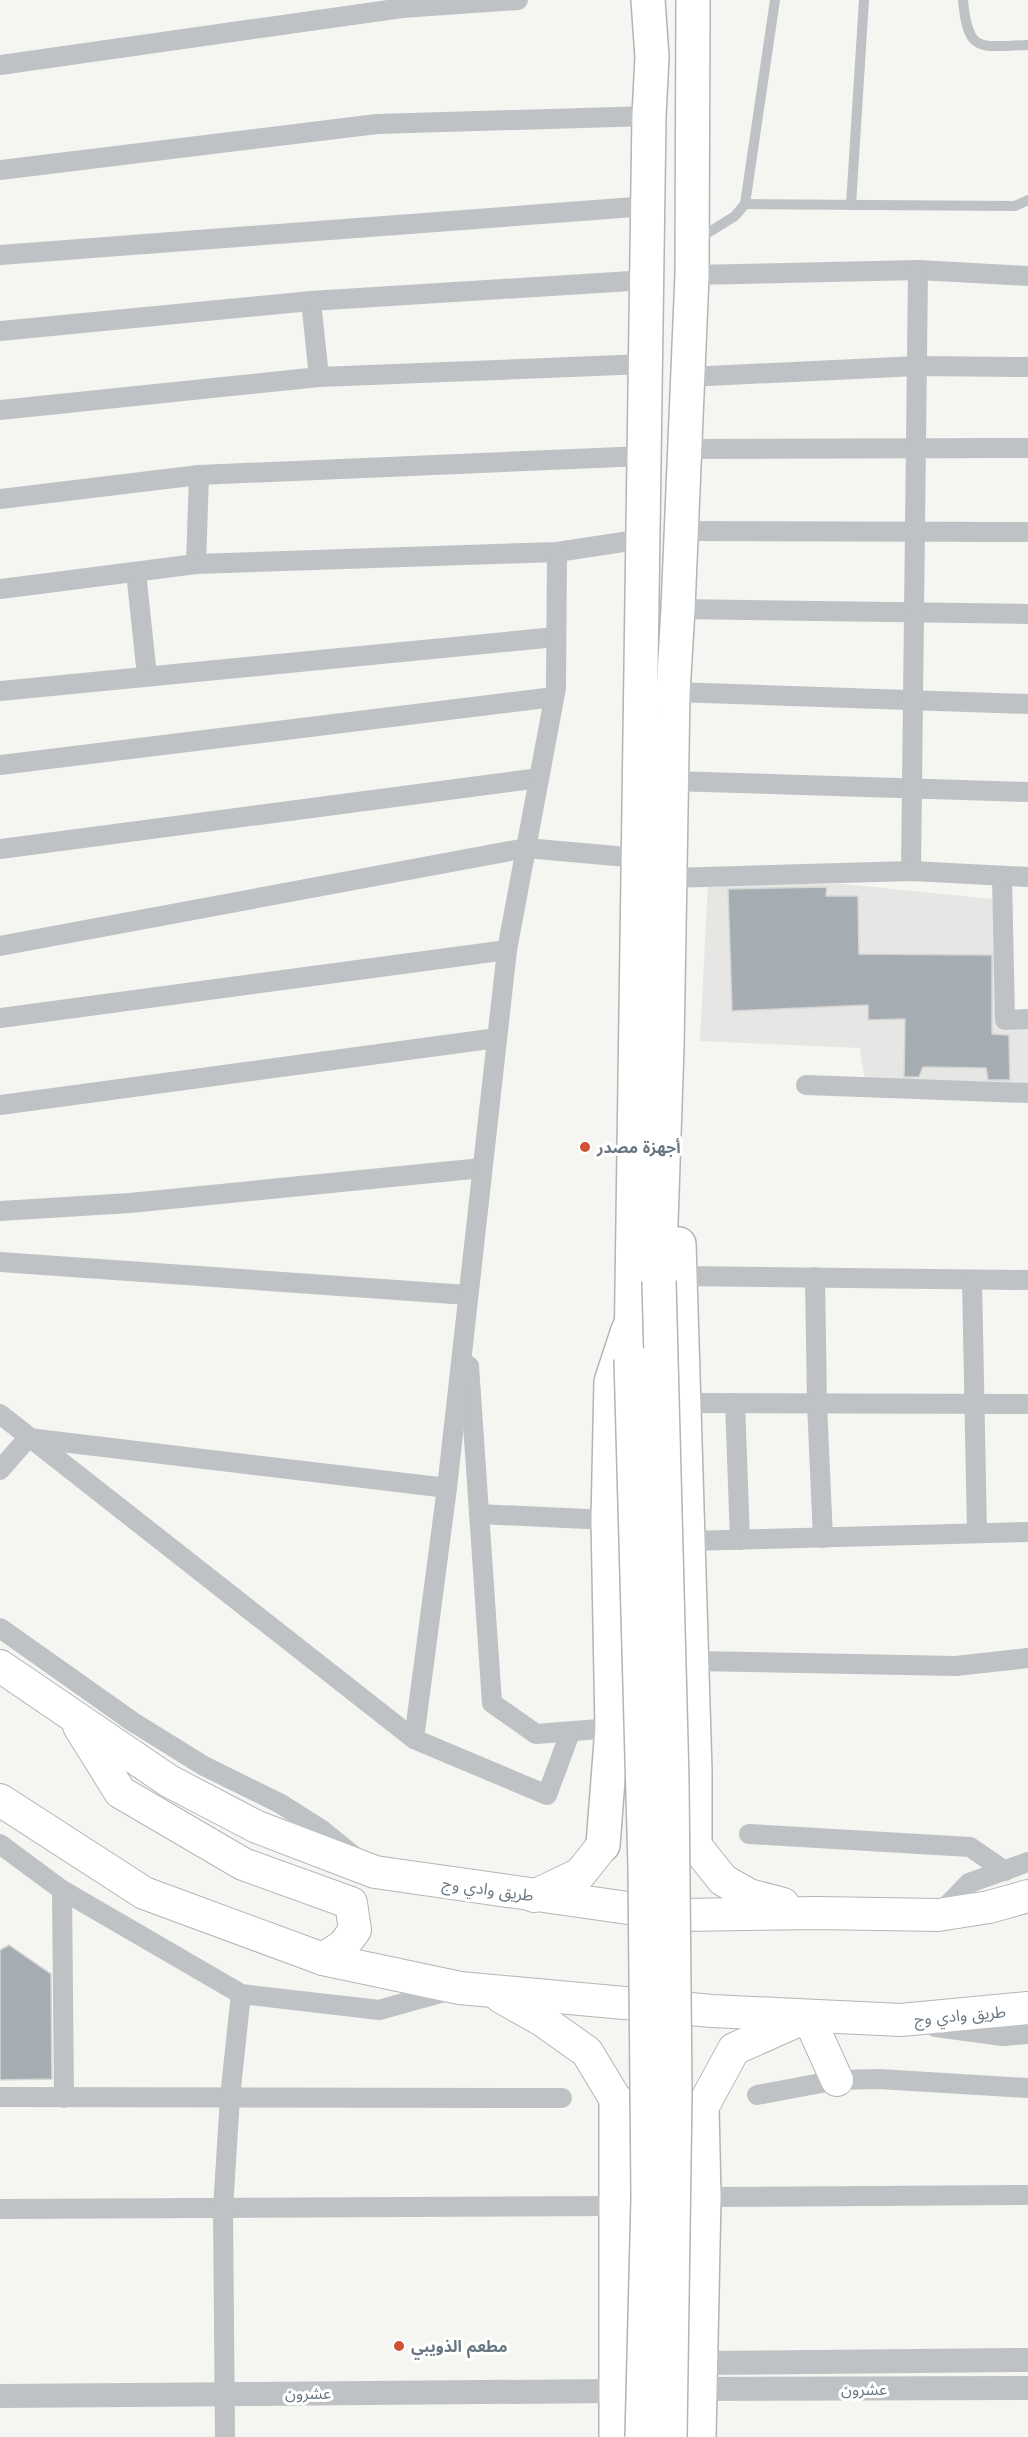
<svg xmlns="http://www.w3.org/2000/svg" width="1028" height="2437" font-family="Jost,'Noto Sans Arabic',sans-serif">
<rect width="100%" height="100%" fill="#f5f5f2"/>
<!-- built -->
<polygon fill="#e6e6e5" points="708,883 843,884 993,899 998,1026 1028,1027 1028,1085 865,1082 860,1048 700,1041"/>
<!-- building -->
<g fill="#a6adb2" stroke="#d6d6d4" stroke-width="1.5">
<polygon points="827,887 826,896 858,896 859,954 992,955 992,1034 1009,1035 1010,1080 988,1080 986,1068 923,1067 919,1077 904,1077 905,1019 868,1020 868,1005 732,1011 728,889"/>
<polygon points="9,1945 51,1974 52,2079 0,2080 0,1950"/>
</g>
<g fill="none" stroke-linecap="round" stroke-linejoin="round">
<!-- primary casing -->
<g stroke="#b2b6b9" stroke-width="34">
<g id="primary">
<polyline points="0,1666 169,1781 257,1827 375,1872 677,1915 816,1913 938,1915 989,1907 1028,1896"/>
<polyline points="79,1726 120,1792 243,1864 351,1903 355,1930 343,1946 323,1959"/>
<polyline points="0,1800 144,1893 323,1959 460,1988 712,2011 901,2020 1028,2008"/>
<polyline points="695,1845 723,1880 749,1895 783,1904"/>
<polyline points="534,1896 580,1874 603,1845"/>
<polyline points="501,1997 542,2020 587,2052 616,2100"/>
<polyline points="702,2108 734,2049 808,2016 837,2080"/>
</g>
</g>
<!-- trunk casing -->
<g stroke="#b1b5b7" stroke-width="36">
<g id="trunk">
<polyline points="679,1244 695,1771 695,1845"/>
<polyline points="659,1281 667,1047 673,692 678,609 692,275 693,0"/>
<polyline points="631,1359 649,116 652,57 648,0"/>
<polyline points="603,1845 612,1728 608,1520 611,1382 628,1330"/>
<polyline points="616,2100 616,2437"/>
<polyline points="699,2437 704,2197 702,2108"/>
</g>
</g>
<!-- service -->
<g stroke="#bec2c5" stroke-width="10">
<path d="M963,0C968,55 980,46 1028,45"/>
<polyline points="745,204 1015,206 1028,200"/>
<polyline points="851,205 864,0"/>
<polyline points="698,239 735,216 745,204 775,0"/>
</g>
<!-- minor -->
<g stroke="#bec2c5" stroke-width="20">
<polyline points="0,65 402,8 518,0"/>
<polyline points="0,170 377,124 649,116"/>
<polyline points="0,255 648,206"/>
<polyline points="692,275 918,270 1028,276"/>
<polyline points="311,301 319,377"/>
<polyline points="0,331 311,301 647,280"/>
<polyline points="688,377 917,366 1028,367"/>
<polyline points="0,410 319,377 645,364"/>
<polyline points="685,449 1028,448"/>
<polyline points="0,499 199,475 644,456"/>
<polyline points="681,531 1028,532"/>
<polyline points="196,564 199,475"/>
<polyline points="136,572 147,676"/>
<polyline points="0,589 196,564 557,552 643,539"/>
<polyline points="678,609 1028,614"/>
<polyline points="0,691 556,637"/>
<polyline points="673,692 1028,704"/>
<polyline points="0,765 554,697"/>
<polyline points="671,781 1028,792"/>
<polyline points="0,849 539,778"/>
<polyline points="911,871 918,270"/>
<polyline points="1002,876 1005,1020 1028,1019"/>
<polyline points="670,878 911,871 1028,877"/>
<polyline points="0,946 526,848 638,858"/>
<polyline points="0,1018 507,950"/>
<polyline points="806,1085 1028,1093"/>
<polyline points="0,1105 497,1038"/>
<polyline points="0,1211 130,1203 482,1168"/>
<polyline points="0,1262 467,1295"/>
<polyline points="680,1276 1028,1280"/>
<polyline points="815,1277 817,1404 823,1538"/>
<polyline points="972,1280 977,1533"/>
<polyline points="469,1366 492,1703 536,1734 612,1728"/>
<polyline points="683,1403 1028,1404"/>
<polyline points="735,1403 740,1540"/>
<polyline points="0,1414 414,1739 547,1795 570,1733"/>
<polyline points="0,1470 28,1438 447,1488"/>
<polyline points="479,1514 608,1520"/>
<polyline points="688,1541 1028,1532"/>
<polyline points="0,1628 133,1722 204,1766 281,1804 322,1830 354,1856"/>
<polyline points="692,1661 956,1666 1028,1658"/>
<polyline points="414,1739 447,1488 507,950 556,688 557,552"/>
<polyline points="749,1834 970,1847 1005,1871"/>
<polyline points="0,1844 62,1890 241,1994 379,2010 451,1990"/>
<polyline points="62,1890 64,2098"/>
<polyline points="939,1914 969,1883 1028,1862"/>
<polyline points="757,2095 837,2080 879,2079 1028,2088"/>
<polyline points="0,2097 562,2098"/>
<polyline points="704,2197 1028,2195"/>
<polyline points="0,2209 616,2206"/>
<polyline points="225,2437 223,2209 230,2097 241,1994"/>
</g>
<!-- tertiary -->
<g stroke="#bec2c5" stroke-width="24">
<polyline points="936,2025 1003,2034 1028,2032"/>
<polyline points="700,2363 1028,2360"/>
<polyline points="700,2389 1028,2388"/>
<polyline points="0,2396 616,2391"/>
</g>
<!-- primary -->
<use href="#primary" stroke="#fff" stroke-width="32"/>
<!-- trunk -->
<use href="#trunk" stroke="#fff" stroke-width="33"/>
<!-- trunk-bridge casing -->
<g stroke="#b1b5b7" stroke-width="36" stroke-linecap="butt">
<g id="trunk-bridge">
<polyline points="659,1281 672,1781 675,2094 670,2437"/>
<polyline points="631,1359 645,1867 648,2198 642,2437"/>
</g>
</g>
<!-- trunk-bridge -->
<use href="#trunk-bridge" stroke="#fff" stroke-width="33"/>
</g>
<!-- markers -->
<g fill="#d05236" stroke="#fff" stroke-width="2">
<circle cx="585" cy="1147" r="6"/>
<circle cx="399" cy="2346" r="6"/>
</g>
<g text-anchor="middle" stroke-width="6" stroke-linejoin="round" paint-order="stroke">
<!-- poi labels -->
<g font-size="16" font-weight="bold" fill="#677680" stroke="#fff" text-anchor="start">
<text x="597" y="1153">أجهزة مصدر</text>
<text x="411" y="2352">مطعم الذويبي</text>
</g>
<!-- street labels -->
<g font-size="16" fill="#677680" stroke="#fff">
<text transform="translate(488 1889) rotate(8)" y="6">طريق وادي وج</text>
<text transform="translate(960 2015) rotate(-5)" y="6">طريق وادي وج</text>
<text x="864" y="2395">عشرون</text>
<text x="308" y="2399">عشرون</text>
</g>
</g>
</svg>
